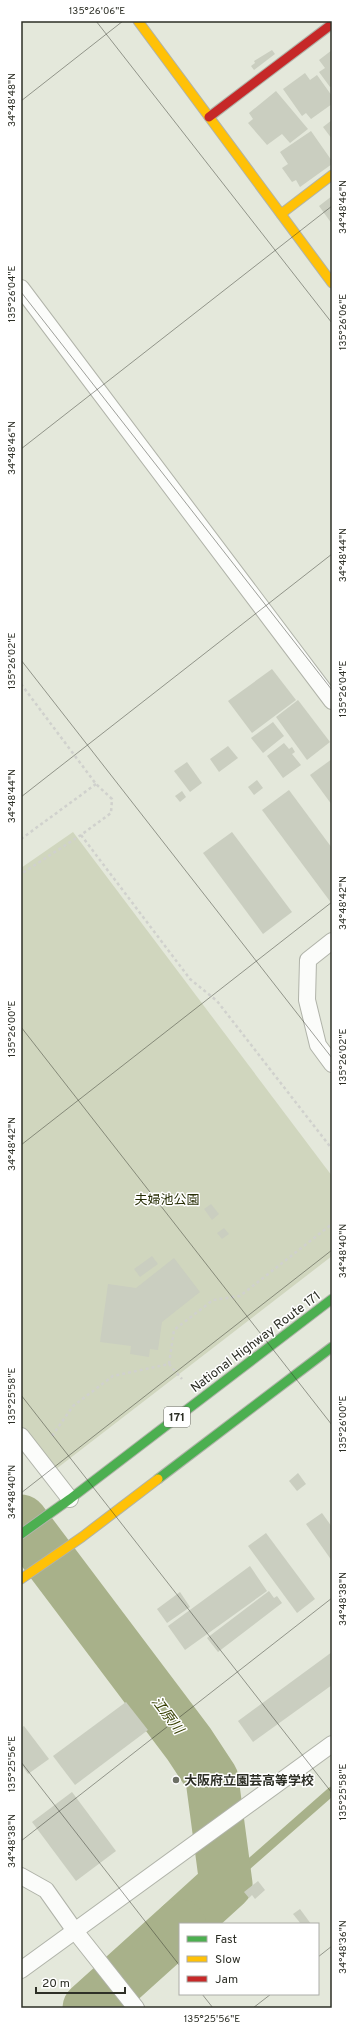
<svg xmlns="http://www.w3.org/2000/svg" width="353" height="2029" font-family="Overpass,'Noto Sans JP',sans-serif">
<rect width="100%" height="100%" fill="#e4e8db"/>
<!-- green -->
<polygon fill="#d0d6be" points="73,832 332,1176 332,1256 47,1476 21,1443 21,868"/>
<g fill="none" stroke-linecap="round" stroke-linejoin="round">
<!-- stream -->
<polyline stroke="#a8b18a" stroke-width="9" points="226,1884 332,1791"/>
<!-- river -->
<g stroke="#a8b18a" stroke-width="53">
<polyline points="21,1521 189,1744 212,1779 226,1884 182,1924"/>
<polyline points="89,2008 180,1926"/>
</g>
</g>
<!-- building -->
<g fill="#cacec0">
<polygon points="272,50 275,54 254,70 251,66 255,63 254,61"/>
<polygon points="332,50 332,86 330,87 319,72 325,68 319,60"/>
<polygon points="305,73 310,80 317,75 332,96 332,104 311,119 306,113 302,116 283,89"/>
<polygon points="276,91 308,129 290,143 282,134 267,145 248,123 253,119 249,113"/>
<polygon points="332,120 332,139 323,127"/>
<polygon points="311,131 332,161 332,164 300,187 296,180 292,182 282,168 288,164 280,152"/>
<polygon points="332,196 332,224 319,206"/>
<polygon points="272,669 296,700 252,733 228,701"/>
<polygon points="298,700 330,742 307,760 276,717"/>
<polygon points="273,722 284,736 263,753 251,738"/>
<polygon points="284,743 289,749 292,747 295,752 292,754 301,765 283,778 267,756"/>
<polygon points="228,746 238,758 219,772 210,759"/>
<polygon points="332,759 332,805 310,775"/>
<polygon points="187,762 202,783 190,792 174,771"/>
<polygon points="257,780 263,788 254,795 248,787"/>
<polygon points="289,790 332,848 332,904 262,810"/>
<polygon points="182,791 186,797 180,802 175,796"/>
<polygon points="232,832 292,912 263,934 203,853"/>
<polygon points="211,1204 219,1214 212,1220 204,1209"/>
<polygon points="224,1228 229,1234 222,1239 217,1233"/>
<polygon points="152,1256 158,1264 140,1277 134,1269"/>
<polygon points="174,1258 200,1292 162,1322 158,1350 150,1349 149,1357 130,1354 131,1346 100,1342 108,1284 136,1288"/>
<polygon points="298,1473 306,1484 297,1491 289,1481"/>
<polygon points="322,1513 332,1527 332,1561 306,1524"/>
<polygon points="266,1533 315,1599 297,1613 248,1546"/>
<polygon points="250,1566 267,1591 185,1650 168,1626"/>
<polygon points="269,1591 274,1598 277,1596 282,1603 218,1652 207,1638"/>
<polygon points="180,1592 190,1607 167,1623 157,1609"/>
<polygon points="332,1652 332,1685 253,1742 238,1721"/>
<polygon points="126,1702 148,1730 75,1785 53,1756"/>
<polygon points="24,1726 49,1759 28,1774 21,1764 21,1728"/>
<polygon points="72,1792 116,1851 76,1881 32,1822"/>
<polygon points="258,1881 265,1890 255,1899 252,1895 249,1898 244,1892"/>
<polygon points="300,1909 311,1924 301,1924 293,1914"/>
</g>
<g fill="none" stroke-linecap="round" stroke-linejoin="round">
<!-- lane casing -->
<g stroke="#b0b3a9" stroke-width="18">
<g id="lane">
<polyline points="21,288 332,701"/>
<polyline points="332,941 308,960 307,1000 318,1045 332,1064"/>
<polyline points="21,1436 70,1499"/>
<polyline points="21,1876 46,1890 75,1931 136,2008"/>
<polyline points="21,1970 332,1744"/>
</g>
</g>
<!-- fast casing -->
<g stroke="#b0b3a9" stroke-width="11">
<g id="fast">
<polyline points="158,1479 332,1347"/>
<polyline points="21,1534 70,1499 332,1299"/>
</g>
</g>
<!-- slow casing -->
<g stroke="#b0b3a9" stroke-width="11">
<g id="slow">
<polyline points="138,21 332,283"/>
<polyline points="281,214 332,175"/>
<polyline points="21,1579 82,1537 158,1479"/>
</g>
</g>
<!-- jam casing -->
<g stroke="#b0b3a9" stroke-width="11">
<polyline id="jam" points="209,117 332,24"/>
</g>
<!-- path -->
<g stroke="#d0d1cd" stroke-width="2.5" stroke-dasharray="3 3" stroke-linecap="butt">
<polyline points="21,684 96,784 112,799 111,813 81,835 21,874"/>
<polyline points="81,835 190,979 217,1001 332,1149"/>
<polyline points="21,839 96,784"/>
<polyline points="169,1364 182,1379"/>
<polyline points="52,1436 73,1406 113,1376 169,1364 174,1330 213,1300 240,1296 332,1224"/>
</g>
<!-- lane -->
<use href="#lane" stroke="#fbfcfa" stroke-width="16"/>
<!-- fast -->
<use href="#fast" stroke="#4caf50" stroke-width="9"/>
<!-- slow -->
<use href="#slow" stroke="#ffc107" stroke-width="9"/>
<!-- jam -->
<use href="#jam" stroke="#c62828" stroke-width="9"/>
</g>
<!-- ticks -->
<path fill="none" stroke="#2d2f26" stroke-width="1" stroke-opacity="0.45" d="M96,21L332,323M21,101L123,21M21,292L332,690M21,449L332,206M21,660L332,1058M21,797L332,554M21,1027L332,1425M21,1145L332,902M21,1395L332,1793M21,1493L332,1250M21,1762L180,1966M21,1841L332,1598M318,1957L332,1946M202,1994L213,2008M253,2008L271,1994"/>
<!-- markers -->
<circle fill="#6d7065" stroke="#fff" stroke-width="1.5" cx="176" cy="1780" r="4"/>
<g text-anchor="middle" stroke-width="3" stroke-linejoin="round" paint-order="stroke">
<!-- shield labels -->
<rect fill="#fff" stroke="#6c6d67" stroke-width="1" x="164" y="1407" width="26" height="20" rx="3"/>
<g font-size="12" font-weight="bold" fill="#2d2f26">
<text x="177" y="1421">171</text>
</g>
<!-- park labels -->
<g font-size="13" fill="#272e05" stroke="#fff">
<text x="167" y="1204">夫婦池公園</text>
</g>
<!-- street labels -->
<g font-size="13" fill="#2d2f26" stroke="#fff">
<text transform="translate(255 1341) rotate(-37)" y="5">National Highway Route 171</text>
</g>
<!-- poi labels -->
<g font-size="13" font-weight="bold" fill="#2d2f26" stroke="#fff" text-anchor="start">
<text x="184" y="1785">大阪府立園芸高等学校</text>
</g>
<!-- water labels -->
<g font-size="14" font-style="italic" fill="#394204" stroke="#fff">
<text transform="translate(168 1715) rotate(53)" y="5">江原川</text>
</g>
</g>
<!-- border -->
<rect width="353" height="2029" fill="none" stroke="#ffffff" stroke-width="44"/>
<!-- legend -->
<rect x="179" y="1923" width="140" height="72" fill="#ffffff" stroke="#abaca8"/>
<rect x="187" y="1936" width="20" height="6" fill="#4caf50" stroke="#abaca8"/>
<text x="215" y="1943" font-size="12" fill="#2d2f26">Fast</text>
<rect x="187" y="1956" width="20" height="6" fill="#ffc107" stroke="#abaca8"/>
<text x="215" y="1963" font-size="12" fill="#2d2f26">Slow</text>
<rect x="187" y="1976" width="20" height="6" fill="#c62828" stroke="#abaca8"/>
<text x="215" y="1983" font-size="12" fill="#2d2f26">Jam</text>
<!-- scale -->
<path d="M36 1987v6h89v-6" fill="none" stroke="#2d2f26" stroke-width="2"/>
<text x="42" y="1987" font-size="12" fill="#2d2f26" stroke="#ffffff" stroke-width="3" paint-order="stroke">20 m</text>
<rect x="22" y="22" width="309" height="1985" fill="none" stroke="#2d2f26" stroke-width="1.5"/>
<g font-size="10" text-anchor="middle" fill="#2d2f26">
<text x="97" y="14">135°26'06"E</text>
<text transform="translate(11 100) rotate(-90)" y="4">34°48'48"N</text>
<text transform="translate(342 207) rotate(-90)" y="4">34°48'46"N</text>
<text transform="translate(11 294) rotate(-90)" y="4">135°26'04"E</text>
<text transform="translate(342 322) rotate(-90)" y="4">135°26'06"E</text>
<text transform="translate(11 448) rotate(-90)" y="4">34°48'46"N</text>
<text transform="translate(342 555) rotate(-90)" y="4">34°48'44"N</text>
<text transform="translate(11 661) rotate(-90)" y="4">135°26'02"E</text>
<text transform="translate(342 689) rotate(-90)" y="4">135°26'04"E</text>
<text transform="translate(11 796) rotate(-90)" y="4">34°48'44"N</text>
<text transform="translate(342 903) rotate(-90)" y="4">34°48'42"N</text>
<text transform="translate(11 1029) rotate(-90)" y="4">135°26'00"E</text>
<text transform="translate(342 1057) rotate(-90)" y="4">135°26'02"E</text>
<text transform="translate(11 1144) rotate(-90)" y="4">34°48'42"N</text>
<text transform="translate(342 1251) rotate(-90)" y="4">34°48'40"N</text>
<text transform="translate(11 1396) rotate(-90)" y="4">135°25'58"E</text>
<text transform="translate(342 1424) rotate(-90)" y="4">135°26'00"E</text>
<text transform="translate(11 1492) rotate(-90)" y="4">34°48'40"N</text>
<text transform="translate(342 1599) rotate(-90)" y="4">34°48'38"N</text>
<text transform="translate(11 1764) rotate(-90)" y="4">135°25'56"E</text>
<text transform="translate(342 1792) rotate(-90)" y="4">135°25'58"E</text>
<text transform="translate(11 1841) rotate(-90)" y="4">34°48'38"N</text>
<text transform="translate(342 1947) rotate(-90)" y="4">34°48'36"N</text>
<text x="212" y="2022">135°25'56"E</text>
</g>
</svg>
